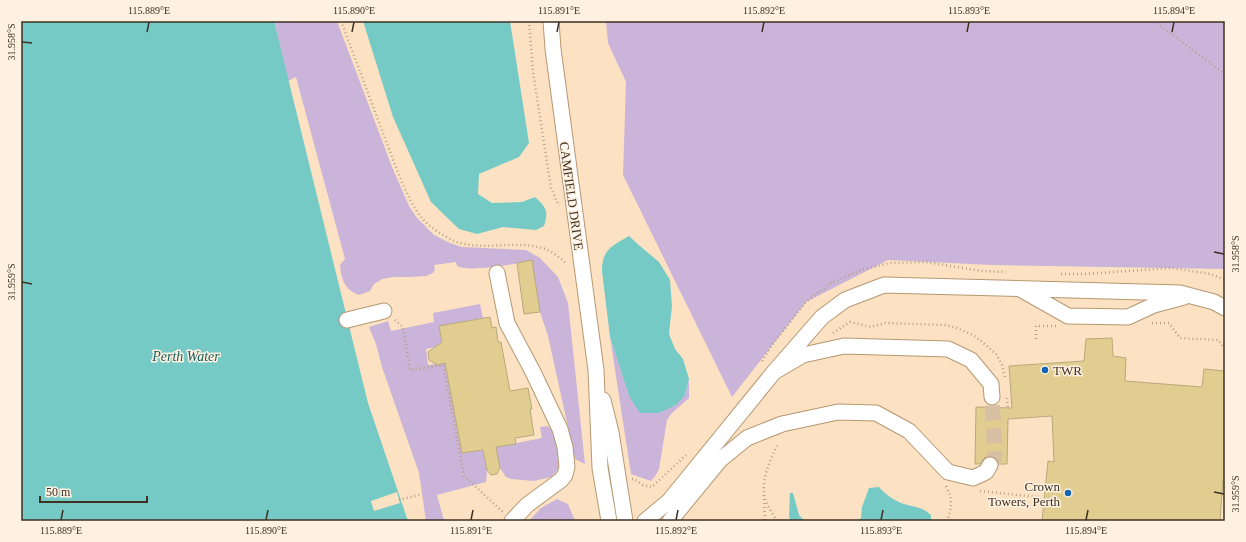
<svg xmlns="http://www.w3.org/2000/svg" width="1246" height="542" font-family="Georgia,serif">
<rect width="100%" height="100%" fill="#fce2c2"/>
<!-- green -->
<g fill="#cbb4da">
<path d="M274,21H337L392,167L409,206L417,218L434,235L450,243L462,247L526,250L540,258L558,277L568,303L585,464L575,459L548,336L540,312L532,261C516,263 471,273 457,266L456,262L434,265L435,269L433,273L426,276L410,277H394L382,279L374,284L370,291L359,295C345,290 341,279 340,265L345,259L296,77L288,81Z"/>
<polygon points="606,21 1225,21 1225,269 992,265 888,260 806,302 732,397 623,175 626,82 608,43"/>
<polygon points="480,304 483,318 439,326 442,346 426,349 428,365 445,363 462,453 483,450 487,470 486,482 437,495 444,521 426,521 419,473 382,367 376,344 369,327 388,321 391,331 434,322 433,313"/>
<polygon points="610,337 629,396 685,395 689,379 689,398 671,414 667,420 659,469 656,475 651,481 631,474"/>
<polygon points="548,426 556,436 560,453 558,470 551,477 534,481 511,479 506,477 500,468 496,447 542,438 540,427"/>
<polygon points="557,499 568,504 575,521 529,521 541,508"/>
</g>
<!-- water -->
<g fill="#76cac6">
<polygon points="21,21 274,21 368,403 408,521 21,521"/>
<path d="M363,21H510L529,143L519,157L479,174L478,194L492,203L522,202L535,197C546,207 549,211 544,226L536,230L503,227L477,234L459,229L431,202L393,117Z"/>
<path d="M629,236L640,246L659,262L670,280L672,306L669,334L675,349L683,359L689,379L685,395L676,405L659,413H640L629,396L610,337L602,271C602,249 612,246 629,236Z"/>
<path d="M879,487C886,495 897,503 908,505C918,508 922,507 931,515V521H857L861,518L862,507L869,488Z"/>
<polygon points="790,493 793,493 799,515 805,521 791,521 789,517"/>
</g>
<!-- pier -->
<polygon fill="#fce2c2" points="397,492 400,503 374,511 371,501"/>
<!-- building -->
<g fill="#e1cd90" stroke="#b7a97c">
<polygon points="532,260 540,312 524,314 517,263"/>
<polygon points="490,317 492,328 496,327 498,342 501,342 510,391 528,388 532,409 530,409 534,435 515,438 516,444 496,447 500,468 497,474 491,475 487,470 483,450 462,453 445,363 437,365 429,360 428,352 442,342 439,326"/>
<polygon points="1112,338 1113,356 1126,358 1125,381 1202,387 1204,369 1225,371 1225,480 1223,480 1220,521 1042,521 1048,461 1054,462 1052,416 1008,419 1007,464 999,464 995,457 990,456 985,457 980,464 975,464 976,407 1012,408 1009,366 1084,361 1086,339"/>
</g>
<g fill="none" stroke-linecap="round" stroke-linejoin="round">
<!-- minor-tunnel -->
<polyline stroke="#d6bfa2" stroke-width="15" stroke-dasharray="15 8" stroke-linecap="butt" points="990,465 995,456 992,397"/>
<!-- minor casing -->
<g stroke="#b69772" stroke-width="17">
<g id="minor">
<polyline points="551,21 553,49 596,370 600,468 609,521"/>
<polyline points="497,273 507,323 533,372 560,429 565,447 567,467 565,475 561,480 527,505 512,521"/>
<polyline points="1022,290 1068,316 1128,317 1154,305 1184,297"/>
<polyline points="347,320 384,311"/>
<polyline points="774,372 822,317 845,300 884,285 1180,293 1214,302 1225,308"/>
<polyline points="603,400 611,432 625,521"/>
<polyline points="645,521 669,501 774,372 803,355 844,346 948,349 971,360 991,384 992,397"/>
<polyline points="670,521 720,460 747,438 782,424 838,412 876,413 909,431 948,472 973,478 986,472 990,465"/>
</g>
</g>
<!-- path -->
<g stroke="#b6a187" stroke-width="2.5" stroke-dasharray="1 3" stroke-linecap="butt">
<path d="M341,21C356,61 371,101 386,141C395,164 406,199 422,218C430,228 445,237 457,242C484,251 514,240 542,248C551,250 560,258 567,264"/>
<polyline points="529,21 533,72 551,188 559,206"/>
<polyline points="1154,21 1225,74"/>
<polyline points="1061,274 1084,274 1172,268 1211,274 1225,280"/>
<polyline points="395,320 403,327 410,370 443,365 464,476 503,512"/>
<polyline points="1152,323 1169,323 1180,338 1218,340 1225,349"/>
<polyline points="833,333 850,322 871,327 885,323 946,325 957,328 973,335 981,341 996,354 1002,365 1005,377"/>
<polyline points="1036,339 1036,326 1057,326"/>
<polyline points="762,361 772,345 806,302 831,283 861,270 890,263 926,262 982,271 1006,272"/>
<polyline points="1007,398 1008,408"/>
<polyline points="632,479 634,479 643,485 652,487 686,455"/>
<path d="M946,486C953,500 952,506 947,521"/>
<polyline points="980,491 1037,497 1035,505"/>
<polyline points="764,495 765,521"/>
<polyline points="399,500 422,494"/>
<path d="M777,521C774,516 770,510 767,504C758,483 770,462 778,443"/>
</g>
<!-- minor -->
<use href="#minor" stroke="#fff" stroke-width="15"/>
</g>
<!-- ticks -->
<path fill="none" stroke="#3e3122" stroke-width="1.5" d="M147,32L149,22M352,32L354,22M557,32L559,22M762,32L764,22M967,32L969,22M1172,32L1174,22M22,42L32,43M1214,252L1224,254M22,282L32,284M1214,492L1224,494M61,520L63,510M266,520L268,510M471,520L473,510M676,520L678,510M881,520L883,510M1086,520L1088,510"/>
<!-- markers -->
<g fill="#1266b4" stroke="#fef1e2" stroke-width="1.5">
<circle cx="1045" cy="370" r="4"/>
<circle cx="1068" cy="493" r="4"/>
</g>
<g text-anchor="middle" stroke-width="3" stroke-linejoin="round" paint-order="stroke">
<!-- street labels -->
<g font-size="13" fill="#3e3122" stroke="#fef1e2">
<text transform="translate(572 196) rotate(82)" y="5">CAMFIELD DRIVE</text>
</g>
<!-- poi labels -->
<g font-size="13" fill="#3e3122" stroke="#fef1e2" text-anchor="start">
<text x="1053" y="375">TWR</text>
<text x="1060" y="491" text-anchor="end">Crown<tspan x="1060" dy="15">Towers, Perth</tspan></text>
</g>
<!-- water labels -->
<g font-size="14" font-style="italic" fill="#165d5b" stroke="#fef1e2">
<text x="186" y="361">Perth Water</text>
</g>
</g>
<!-- border -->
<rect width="1246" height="542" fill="none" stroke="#fef1e2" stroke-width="44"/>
<!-- scale -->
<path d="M40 496v6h107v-6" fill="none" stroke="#3e3122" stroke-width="2"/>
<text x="46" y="496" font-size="12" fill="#3e3122" stroke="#fef1e2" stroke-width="3" paint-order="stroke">50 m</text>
<rect x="22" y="22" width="1202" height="498" fill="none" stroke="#3e3122" stroke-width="1.5"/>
<g font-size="10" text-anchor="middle" fill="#3e3122">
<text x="149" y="14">115.889°E</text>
<text x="354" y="14">115.890°E</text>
<text x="559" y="14">115.891°E</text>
<text x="764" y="14">115.892°E</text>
<text x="969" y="14">115.893°E</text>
<text x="1174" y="14">115.894°E</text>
<text transform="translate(11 42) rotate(-90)" y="4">31.958°S</text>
<text transform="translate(1235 254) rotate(-90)" y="4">31.958°S</text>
<text transform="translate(11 282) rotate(-90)" y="4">31.959°S</text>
<text transform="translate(1235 494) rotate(-90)" y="4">31.959°S</text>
<text x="61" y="534">115.889°E</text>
<text x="266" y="534">115.890°E</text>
<text x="471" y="534">115.891°E</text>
<text x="676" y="534">115.892°E</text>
<text x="881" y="534">115.893°E</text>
<text x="1086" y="534">115.894°E</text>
</g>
</svg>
